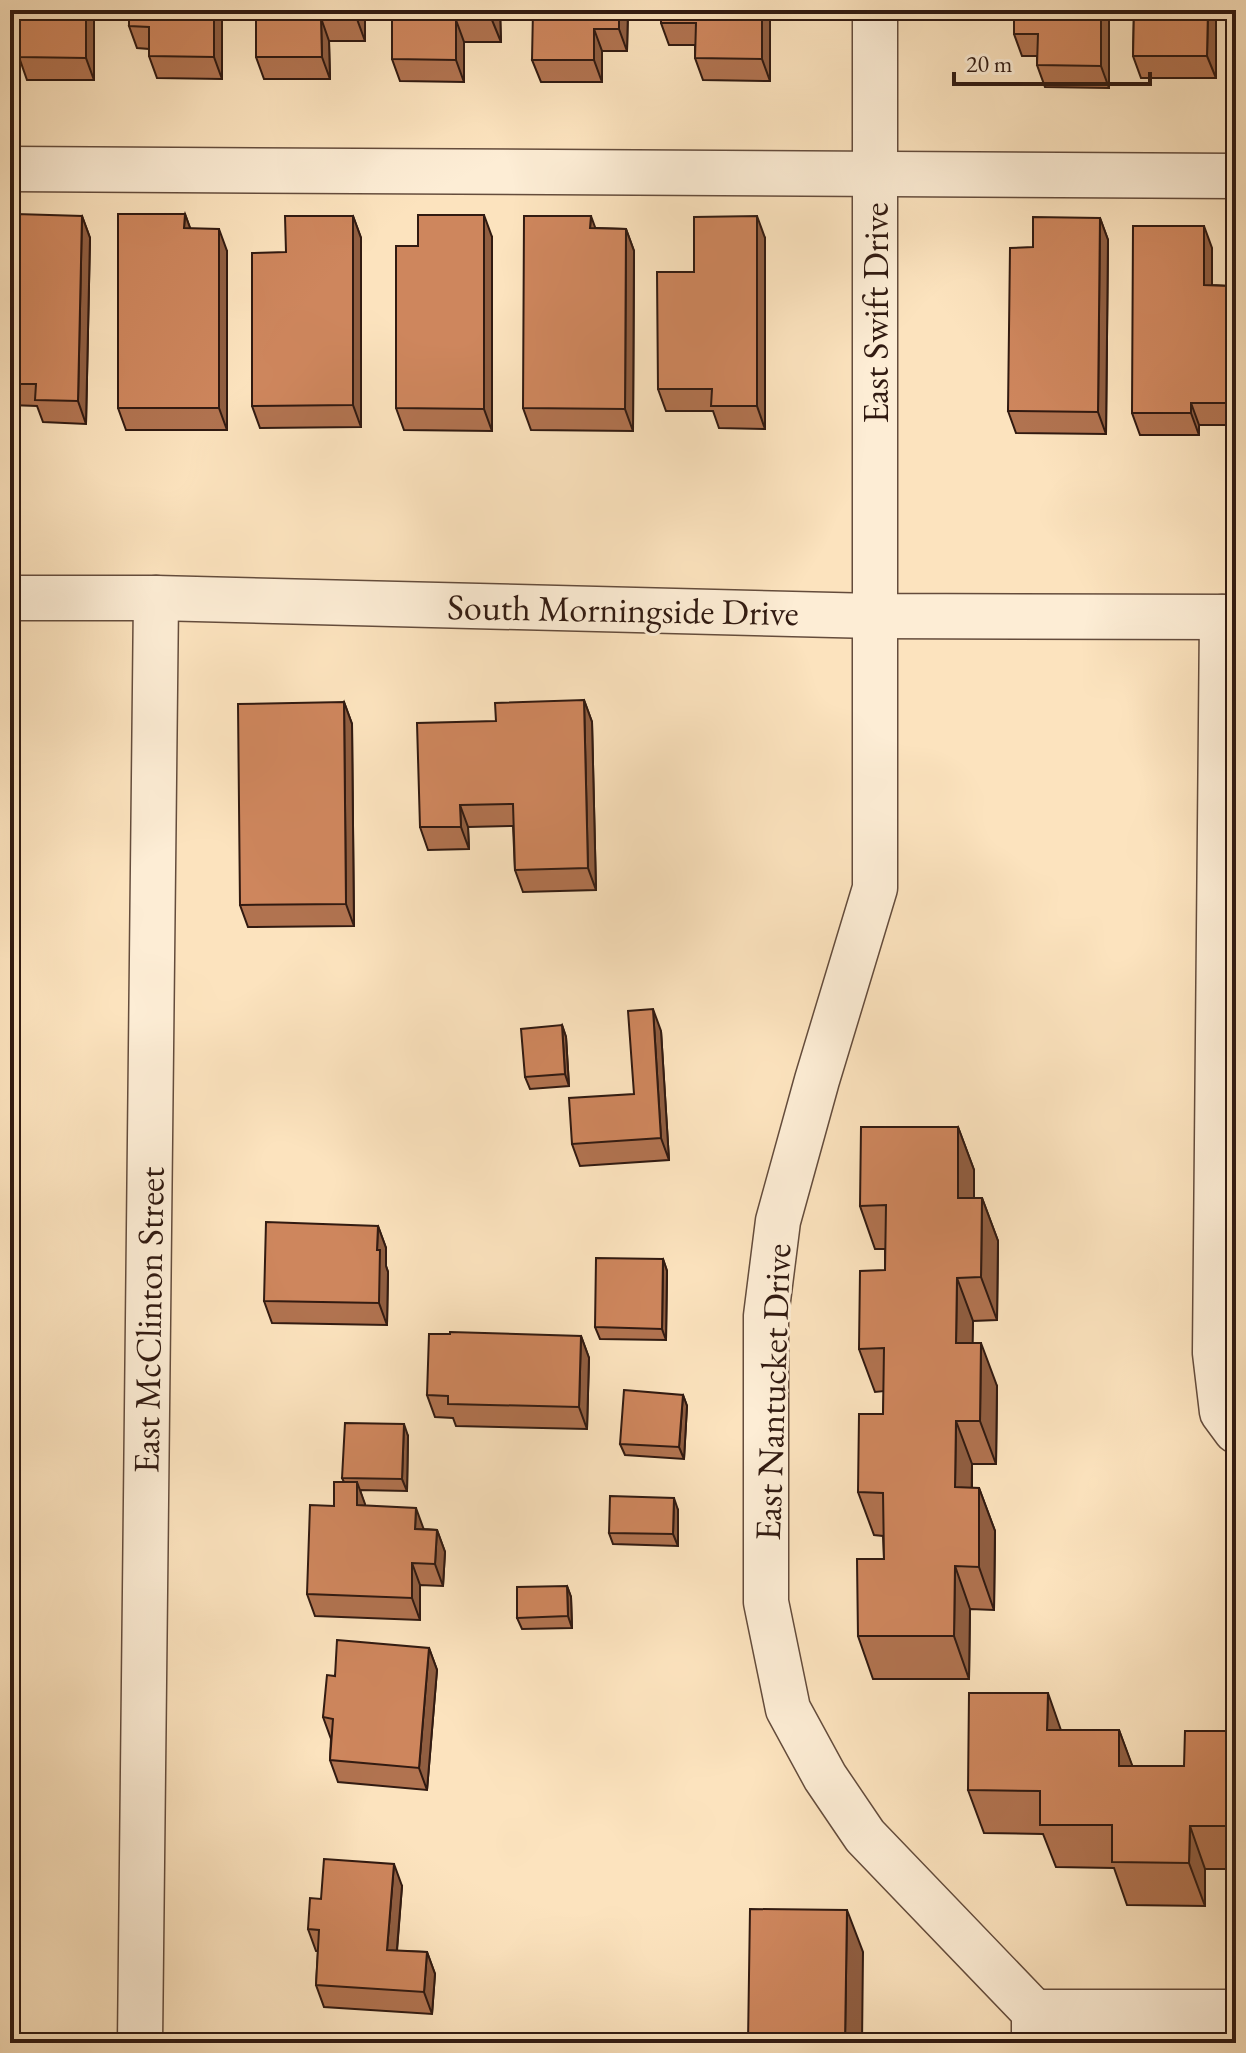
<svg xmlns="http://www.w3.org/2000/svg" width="1246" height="2053" font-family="'EB Garamond',serif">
<rect width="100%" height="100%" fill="#fce3be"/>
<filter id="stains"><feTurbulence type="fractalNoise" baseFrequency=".0025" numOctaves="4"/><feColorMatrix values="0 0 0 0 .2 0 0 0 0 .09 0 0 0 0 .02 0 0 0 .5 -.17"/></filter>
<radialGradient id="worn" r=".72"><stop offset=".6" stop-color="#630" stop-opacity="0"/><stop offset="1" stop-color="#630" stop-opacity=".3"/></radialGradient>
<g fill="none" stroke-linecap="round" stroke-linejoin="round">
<!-- minor casing -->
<g stroke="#644c3c" stroke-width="47">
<g id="minor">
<polyline points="875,10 875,888 817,1080 778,1221 766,1316 766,1602 788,1709 825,1777 865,1836 1034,2012 1034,2043"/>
<polyline points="10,169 1236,176"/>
<polyline points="10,598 156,598 874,616 1236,617"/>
<polyline points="1222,617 1215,1353 1222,1412 1236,1431"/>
<polyline points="1034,2012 1236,2012"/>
<polyline points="140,2043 156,598"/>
</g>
</g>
<!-- minor -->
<use href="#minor" stroke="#fdedd5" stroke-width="44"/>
</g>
<!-- wall -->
<g fill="#b17350" stroke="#311a11" stroke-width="2">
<polygon points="10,10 94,10 94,80 27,80 19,57 19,41 10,41"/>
<polygon points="222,10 222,79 157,78 149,56 149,49 137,48 129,26"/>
<polygon points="256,10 365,10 365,41 329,41 330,79 264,79 256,57"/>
<polygon points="392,10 500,10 501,42 464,42 464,82 400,81 392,59"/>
<polygon points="628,10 627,51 602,51 602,82 541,82 532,60"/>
<polygon points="661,10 770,10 770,81 703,80 695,58 695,45 669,45 661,23"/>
<polygon points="1014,10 1109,10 1109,88 1045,87 1037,65 1037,56 1022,56 1014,34"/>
<polygon points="1134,10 1236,10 1236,20 1216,20 1216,78 1141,78 1133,56"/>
<polygon points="185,214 190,228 227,251 227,430 126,430 118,408"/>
<polygon points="82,216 90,238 86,424 43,422 37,406 10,405 10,267 15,268"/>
<polygon points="353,216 361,238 361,427 260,428 252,406 286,252"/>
<polygon points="1100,218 1108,240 1106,434 1016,433 1008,411 1033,247"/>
<polygon points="595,228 626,229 634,251 633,431 531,430 523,408"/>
<polygon points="492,237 492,431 404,430 396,408 418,246"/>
<polygon points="765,238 765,429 719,428 713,411 666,411 658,389 694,272"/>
<polygon points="1212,248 1212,285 1229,286 1236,305 1236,425 1199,425 1199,435 1140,435 1132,413"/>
<polygon points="584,700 592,722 596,890 523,892 515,870 513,826 468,827 469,849 428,850 420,827 496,721"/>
<polygon points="344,702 352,724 354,926 248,927 240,905"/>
<polygon points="562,1025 566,1037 569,1086 530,1089 525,1077"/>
<polygon points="661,1031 669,1160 580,1166 572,1144 634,1094"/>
<polygon points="958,1127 974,1170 974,1198 982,1198 998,1241 997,1320 973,1321 972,1343 997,1386 996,1464 972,1464 972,1488 979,1488 995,1531 994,1610 970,1609 969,1679 873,1679 858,1636 884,1559 883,1536 874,1535 858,1492 883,1414 884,1391 875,1392 859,1349 885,1270 885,1249 875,1249 860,1206"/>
<polygon points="378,1226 386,1248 386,1266 388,1272 387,1325 272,1323 264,1301"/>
<polygon points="663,1259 667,1271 666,1340 600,1339 595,1327"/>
<polygon points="581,1336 589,1358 587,1429 456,1426 453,1418 435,1417 427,1395"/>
<polygon points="683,1395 687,1406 684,1459 625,1455 620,1444"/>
<polygon points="408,1436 407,1491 360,1490 365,1506 424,1529 437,1530 445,1552 443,1586 420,1585 420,1620 315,1616 307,1594 334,1506 344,1482 342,1478"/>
<polygon points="678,1510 678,1546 613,1544 609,1533"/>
<polygon points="567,1586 571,1597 572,1628 522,1629 517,1618"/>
<polygon points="429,1648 437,1670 427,1790 338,1782 330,1760 331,1739 323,1717 335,1676"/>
<polygon points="1061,1730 1119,1730 1132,1766 1184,1766 1236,1731 1236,1869 1205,1869 1205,1906 1127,1905 1114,1868 1056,1867 1043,1834 984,1833 968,1790"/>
<polygon points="402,1886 397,1951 427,1952 435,1974 432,2014 324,2007 316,1985 318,1951 316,1951 308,1929 321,1899"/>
</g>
<!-- shaded-wall -->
<g fill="#905e41" stroke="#311a11" stroke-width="2">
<polygon points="86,10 94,10 94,80 86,58"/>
<polygon points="214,10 222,10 222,79 214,57"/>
<polygon points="357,10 365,10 365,41 357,19"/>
<polygon points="492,10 500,10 501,42 492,20"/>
<polygon points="619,10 628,10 627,51 619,29"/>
<polygon points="762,10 770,10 770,81 762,59"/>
<polygon points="1101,10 1109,10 1109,88 1101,66"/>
<polygon points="1208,10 1212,10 1216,20 1216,78 1207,56"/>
<polygon points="321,18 329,41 330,79 322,57"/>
<polygon points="456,20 464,42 464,82 456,60"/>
<polygon points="594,29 602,51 602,82 594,60"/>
<polygon points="185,214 193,236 184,228"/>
<polygon points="484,215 492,237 492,431 484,409"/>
<polygon points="82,216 90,238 86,424 78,401"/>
<polygon points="353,216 361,238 361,427 353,405"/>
<polygon points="591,216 599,238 590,228"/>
<polygon points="757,216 765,238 765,429 757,406"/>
<polygon points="1100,218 1108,240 1106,434 1098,412"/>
<polygon points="1204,226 1212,248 1212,307 1204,285"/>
<polygon points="219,229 227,251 227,430 219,408"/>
<polygon points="626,229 634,251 633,431 625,409"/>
<polygon points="1229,286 1236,305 1236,422 1229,403"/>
<polygon points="1191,403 1199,425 1199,435 1191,413"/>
<polygon points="584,700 592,722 596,890 588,868"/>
<polygon points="344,702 352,724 354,926 346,904"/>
<polygon points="460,805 468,827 469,849 461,827"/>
<polygon points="653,1009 661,1031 669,1160 661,1138"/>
<polygon points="562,1025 566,1037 569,1086 565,1074"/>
<polygon points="958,1127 974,1170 974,1241 958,1198"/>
<polygon points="982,1198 998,1241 997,1320 981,1277"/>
<polygon points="378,1226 386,1248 386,1266 388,1272 387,1325 379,1303 377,1250"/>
<polygon points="663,1259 667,1271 666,1340 662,1329"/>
<polygon points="957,1278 973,1321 972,1386 956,1343"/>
<polygon points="581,1336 589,1358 587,1429 579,1407"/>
<polygon points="981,1343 997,1386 996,1464 980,1421"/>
<polygon points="683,1395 687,1406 684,1459 679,1447"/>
<polygon points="956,1421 972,1464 971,1530 955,1487"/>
<polygon points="404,1424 408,1436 407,1491 402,1479"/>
<polygon points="357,1482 365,1504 365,1527 357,1505"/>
<polygon points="979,1488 995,1531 994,1610 979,1567"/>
<polygon points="674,1498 678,1510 678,1546 673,1534"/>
<polygon points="416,1508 424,1530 415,1529"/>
<polygon points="437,1530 445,1552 443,1586 435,1564"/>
<polygon points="412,1563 420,1585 420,1620 412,1598"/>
<polygon points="955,1566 970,1609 969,1679 954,1636"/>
<polygon points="567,1586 571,1597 572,1628 568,1616"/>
<polygon points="429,1648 437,1670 427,1790 419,1768"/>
<polygon points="1048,1693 1063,1736 1047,1730"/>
<polygon points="1119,1730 1135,1773 1119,1766"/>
<polygon points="1190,1826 1205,1869 1205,1906 1189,1863"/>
<polygon points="394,1864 402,1886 395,1972 387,1950"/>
<polygon points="847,1910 863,1952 862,2043 845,2043"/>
<polygon points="427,1952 435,1974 432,2014 424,1992"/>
</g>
<!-- building -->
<g fill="#ce865d" stroke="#311a11" stroke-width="2">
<polygon points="10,10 86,10 86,58 19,57 20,19 10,19"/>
<polygon points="129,10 214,10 214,57 149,56 149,27 129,26"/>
<polygon points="256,10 357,10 357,19 321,18 322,57 256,57"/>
<polygon points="392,10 492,10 492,20 456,20 456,60 392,59"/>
<polygon points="533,10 619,10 619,29 594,29 594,60 532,60"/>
<polygon points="661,10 762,10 762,59 695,58 696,23 661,23"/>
<polygon points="1014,10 1101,10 1101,66 1037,65 1038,34 1014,34"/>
<polygon points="1134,10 1208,10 1207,56 1133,56"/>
<polygon points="16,214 82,216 78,401 35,400 36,384 10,384 10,267 15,268"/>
<polygon points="118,214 185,214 184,228 219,229 219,408 118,408"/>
<polygon points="418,215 484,215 484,409 396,408 396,246 418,246"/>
<polygon points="285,216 353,216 353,405 252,406 252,253 286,252"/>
<polygon points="524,216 591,216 590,228 626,229 625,409 523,408"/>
<polygon points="757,216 757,406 711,406 712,389 658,389 657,272 694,272 694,217"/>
<polygon points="1033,217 1100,218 1098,412 1008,411 1010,248 1033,247"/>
<polygon points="1133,226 1204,226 1204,285 1229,286 1229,403 1191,403 1191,413 1132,413"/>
<polygon points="584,700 588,868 515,870 513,804 460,805 461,827 420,827 417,723 496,721 495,703"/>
<polygon points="344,702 346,904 240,905 238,704"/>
<polygon points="653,1009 661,1138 572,1144 569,1098 634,1094 628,1011"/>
<polygon points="562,1025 565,1074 525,1077 521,1029"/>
<polygon points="861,1127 958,1127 958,1198 982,1198 981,1277 957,1278 956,1343 981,1343 980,1421 956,1421 955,1487 979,1488 979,1567 955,1566 954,1636 858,1636 857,1559 884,1559 883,1493 858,1492 859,1414 883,1414 884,1348 859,1349 860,1271 885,1270 886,1205 860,1206"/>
<polygon points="266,1222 378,1226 377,1250 380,1250 379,1303 264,1301"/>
<polygon points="596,1258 663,1259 662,1329 595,1327"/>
<polygon points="450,1332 581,1336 579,1407 448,1404 448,1396 427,1395 429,1334 450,1334"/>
<polygon points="624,1390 683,1395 679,1447 620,1444"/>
<polygon points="345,1423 404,1424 402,1479 342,1478"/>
<polygon points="334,1482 357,1482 357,1505 416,1508 415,1529 437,1530 435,1564 412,1563 412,1598 307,1594 310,1505 334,1506"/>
<polygon points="610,1496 674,1498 673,1534 609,1533"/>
<polygon points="567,1586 568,1616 517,1618 517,1587"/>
<polygon points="337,1640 429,1648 419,1768 330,1760 333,1719 323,1717 327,1675 335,1676"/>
<polygon points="969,1693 1048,1693 1047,1730 1119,1730 1119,1766 1184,1766 1185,1731 1236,1731 1236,1826 1190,1826 1189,1863 1112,1862 1112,1825 1040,1825 1040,1791 968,1790"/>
<polygon points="324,1859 394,1864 387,1950 427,1952 424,1992 316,1985 319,1930 308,1929 310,1898 321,1899"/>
<polygon points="750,1909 847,1910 845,2043 748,2043"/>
</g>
<g text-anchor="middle" stroke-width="6" stroke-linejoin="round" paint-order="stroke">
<!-- street labels -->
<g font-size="36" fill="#311a11" stroke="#fdedd5">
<text transform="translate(875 313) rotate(-90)" y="13">East Swift Drive</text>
<text transform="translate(623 609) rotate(1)" y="13">South Morningside Drive</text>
<text transform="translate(148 1320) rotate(-89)" y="13">East McClinton Street</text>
<text transform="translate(772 1392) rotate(-88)" y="13">East Nantucket Drive</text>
</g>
</g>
<!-- margin -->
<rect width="1246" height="2053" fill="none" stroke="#fce3be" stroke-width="40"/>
<rect x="12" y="12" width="1222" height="2029" fill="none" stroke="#311a11" stroke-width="4"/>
<rect x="20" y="20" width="1206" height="2013" fill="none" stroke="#311a11" stroke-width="2"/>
<!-- scale -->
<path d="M954 72v12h196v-12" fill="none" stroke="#311a11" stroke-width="4"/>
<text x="966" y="72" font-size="24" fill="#311a11" stroke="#fdedd5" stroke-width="6" paint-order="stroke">20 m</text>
<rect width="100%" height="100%" filter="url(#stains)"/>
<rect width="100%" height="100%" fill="url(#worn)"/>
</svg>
